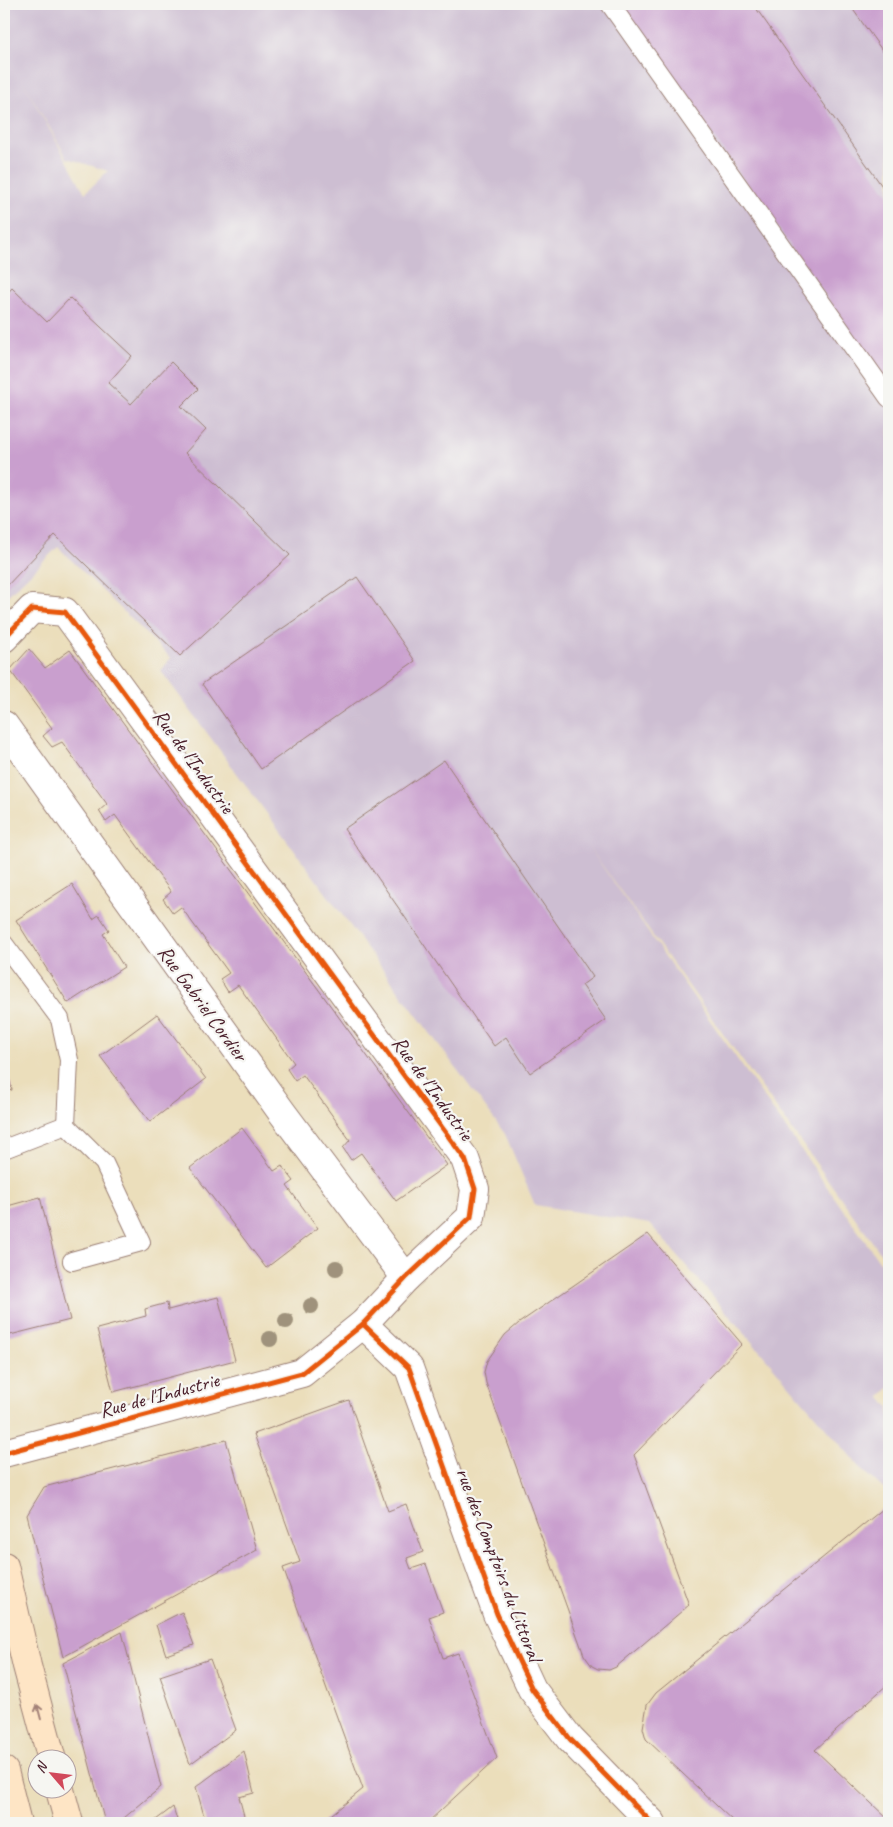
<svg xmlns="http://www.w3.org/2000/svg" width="893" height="1827" font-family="Caveat,sans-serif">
<rect width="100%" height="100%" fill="#f6f6f2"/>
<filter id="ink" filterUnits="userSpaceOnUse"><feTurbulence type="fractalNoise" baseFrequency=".02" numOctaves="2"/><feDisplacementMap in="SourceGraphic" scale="10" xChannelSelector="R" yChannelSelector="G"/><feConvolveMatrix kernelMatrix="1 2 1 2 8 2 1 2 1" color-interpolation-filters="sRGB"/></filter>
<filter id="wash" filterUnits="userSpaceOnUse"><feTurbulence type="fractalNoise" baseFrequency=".0096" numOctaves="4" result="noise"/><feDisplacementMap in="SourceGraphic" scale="20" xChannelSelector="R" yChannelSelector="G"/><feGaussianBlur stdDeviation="1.12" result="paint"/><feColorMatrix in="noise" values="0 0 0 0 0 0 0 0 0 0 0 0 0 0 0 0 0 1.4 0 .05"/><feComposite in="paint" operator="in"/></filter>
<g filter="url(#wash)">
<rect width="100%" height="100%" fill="#ebdebb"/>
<!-- industrial -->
<path fill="#cdbed2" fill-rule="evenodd" d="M4,4H889V1265L586,843L664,955L889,1275V1388L880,1397L889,1407V1494L859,1466L650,1224L535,1205L505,1134L161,671L171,658L58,547L4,599ZM22,80L67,158L108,171L85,193Z"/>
<g id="blocks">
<!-- building -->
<g fill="#c99fce">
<polygon points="620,4 753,4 889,196 889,385"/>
<polygon points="849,4 889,4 889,60"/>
<polygon points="12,288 47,322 70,298 132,356 108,383 131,404 171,362 198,389 181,406 206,430 185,453 290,555 180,656 55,535 4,589 4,297"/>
<polygon points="357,577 415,661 261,769 202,684"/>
<polygon points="29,649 45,668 70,650 447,1165 396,1201 361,1153 351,1160 343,1148 350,1140 303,1075 295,1081 287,1069 294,1063 238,985 228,992 220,979 229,973 181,907 173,913 163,899 171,892 115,815 106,822 99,811 107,804 62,742 52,747 43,736 52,728 10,670"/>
<polygon points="444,760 593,977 582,985 606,1020 530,1073 506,1037 494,1046 344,829"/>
<polygon points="72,884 93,919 99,915 109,930 103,934 124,967 68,1003 16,920"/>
<polygon points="157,1014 206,1079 150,1122 100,1056"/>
<polygon points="4,1060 12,1090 4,1092"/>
<polygon points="242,1128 274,1171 282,1166 294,1181 287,1186 318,1228 266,1268 190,1168"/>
<polygon points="40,1197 70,1320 6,1336 4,1328 4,1207"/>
<polygon points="648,1234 742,1344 634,1455 689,1605 616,1667 609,1670 598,1669 592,1666 584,1655 486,1383 484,1372 487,1361 505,1335 519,1323"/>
<polygon points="218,1297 235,1360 113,1392 97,1329 146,1316 145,1309 167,1303 168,1310"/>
<polygon points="349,1400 388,1511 406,1504 423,1552 407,1558 411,1569 426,1564 443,1612 429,1617 443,1658 458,1653 497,1758 427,1823 321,1823 363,1789 283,1568 300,1562 254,1434"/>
<polygon points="226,1440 257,1550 63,1657 27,1515 44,1487"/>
<polygon points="889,1504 889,1683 815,1750 889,1820 889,1823 735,1823 646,1739 643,1728 647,1705 656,1693"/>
<polygon points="182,1612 194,1645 166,1655 156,1625"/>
<polygon points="122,1632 161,1787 118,1823 105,1823 63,1663"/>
<polygon points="210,1659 236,1730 190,1764 160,1676"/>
<polygon points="244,1751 254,1793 239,1797 246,1823 206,1823 196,1787"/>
<polygon points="173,1807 178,1823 152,1823"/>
</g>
</g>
</g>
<g filter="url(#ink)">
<use href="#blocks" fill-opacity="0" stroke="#9a7e73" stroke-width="1"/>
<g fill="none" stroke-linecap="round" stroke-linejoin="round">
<!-- lane casing -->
<g stroke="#9a7e73" stroke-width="20">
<g id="lane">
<polyline points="610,4 889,398"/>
<polyline points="4,944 60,1019 69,1060 66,1125 104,1163 141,1242 72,1261"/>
<polyline points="4,1149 66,1125"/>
</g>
</g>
<!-- street casing -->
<g stroke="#9a7e73" stroke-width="30">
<g id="street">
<polyline points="4,638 32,609 65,612 465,1159 475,1189 471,1217 406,1278 363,1324 302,1373 4,1453"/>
<polyline points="4,725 281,1111 406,1278"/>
<polyline points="363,1324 409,1368 497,1614 532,1689 570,1739 652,1823"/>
</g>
</g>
<!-- secondary casing -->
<g stroke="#9a7e73" stroke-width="30">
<g id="secondary">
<polyline points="4,1566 27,1666 52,1760"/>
<polyline points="4,1771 17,1823"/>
<polyline points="60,1790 69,1823"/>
</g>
</g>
<!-- lane -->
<use href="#lane" stroke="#fff" stroke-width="18"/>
<!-- street -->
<use href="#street" stroke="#fff" stroke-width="28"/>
<!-- secondary -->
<use href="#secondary" stroke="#fee5c5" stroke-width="28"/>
<!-- cycleway casing -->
<g stroke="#f6f6f2" stroke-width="8">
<g id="cycleway">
<polyline points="4,638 32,609 65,612 465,1159 475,1189 471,1217 406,1278 363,1324 302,1373 4,1453"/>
<polyline points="363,1324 409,1368 497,1614 532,1689 570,1739 652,1823"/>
</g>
</g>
<!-- cycleway -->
<use href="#cycleway" stroke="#e8590c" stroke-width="5"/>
</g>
<!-- trees -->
<g fill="#9f927b">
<circle cx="336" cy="1268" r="8"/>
<circle cx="311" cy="1306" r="8"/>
<circle cx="286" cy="1321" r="8"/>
<circle cx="270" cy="1339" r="8"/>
</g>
<!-- one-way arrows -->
<defs><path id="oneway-shaft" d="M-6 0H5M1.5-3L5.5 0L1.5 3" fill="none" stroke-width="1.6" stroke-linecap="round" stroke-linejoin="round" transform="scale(1.25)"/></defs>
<use stroke="#a48278" href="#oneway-shaft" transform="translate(39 1712) rotate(-105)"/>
</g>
<g text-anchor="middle" stroke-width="4.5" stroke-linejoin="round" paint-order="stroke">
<!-- street labels -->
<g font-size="21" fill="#4a1f2b" stroke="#f6f6f2">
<text transform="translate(194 761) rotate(54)" y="7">Rue de l'Industrie</text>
<text transform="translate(203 1003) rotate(54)" y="7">Rue Gabriel Cordier</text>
<text transform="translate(433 1088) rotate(54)" y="7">Rue de l'Industrie</text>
<text transform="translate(159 1395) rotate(-15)" y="7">Rue de l'Industrie</text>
<text transform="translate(499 1564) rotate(69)" y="7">rue des Comptoirs du Littoral</text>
</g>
</g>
<!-- margin -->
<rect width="893" height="1827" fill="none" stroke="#f6f6f2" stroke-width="20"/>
<!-- north arrow -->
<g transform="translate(52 1774) rotate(298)"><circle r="24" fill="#f6f6f2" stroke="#b1a0a2"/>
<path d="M0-4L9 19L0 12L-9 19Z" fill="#d1495b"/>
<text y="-8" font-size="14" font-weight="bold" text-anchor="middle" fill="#4a1f2b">N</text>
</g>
</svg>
